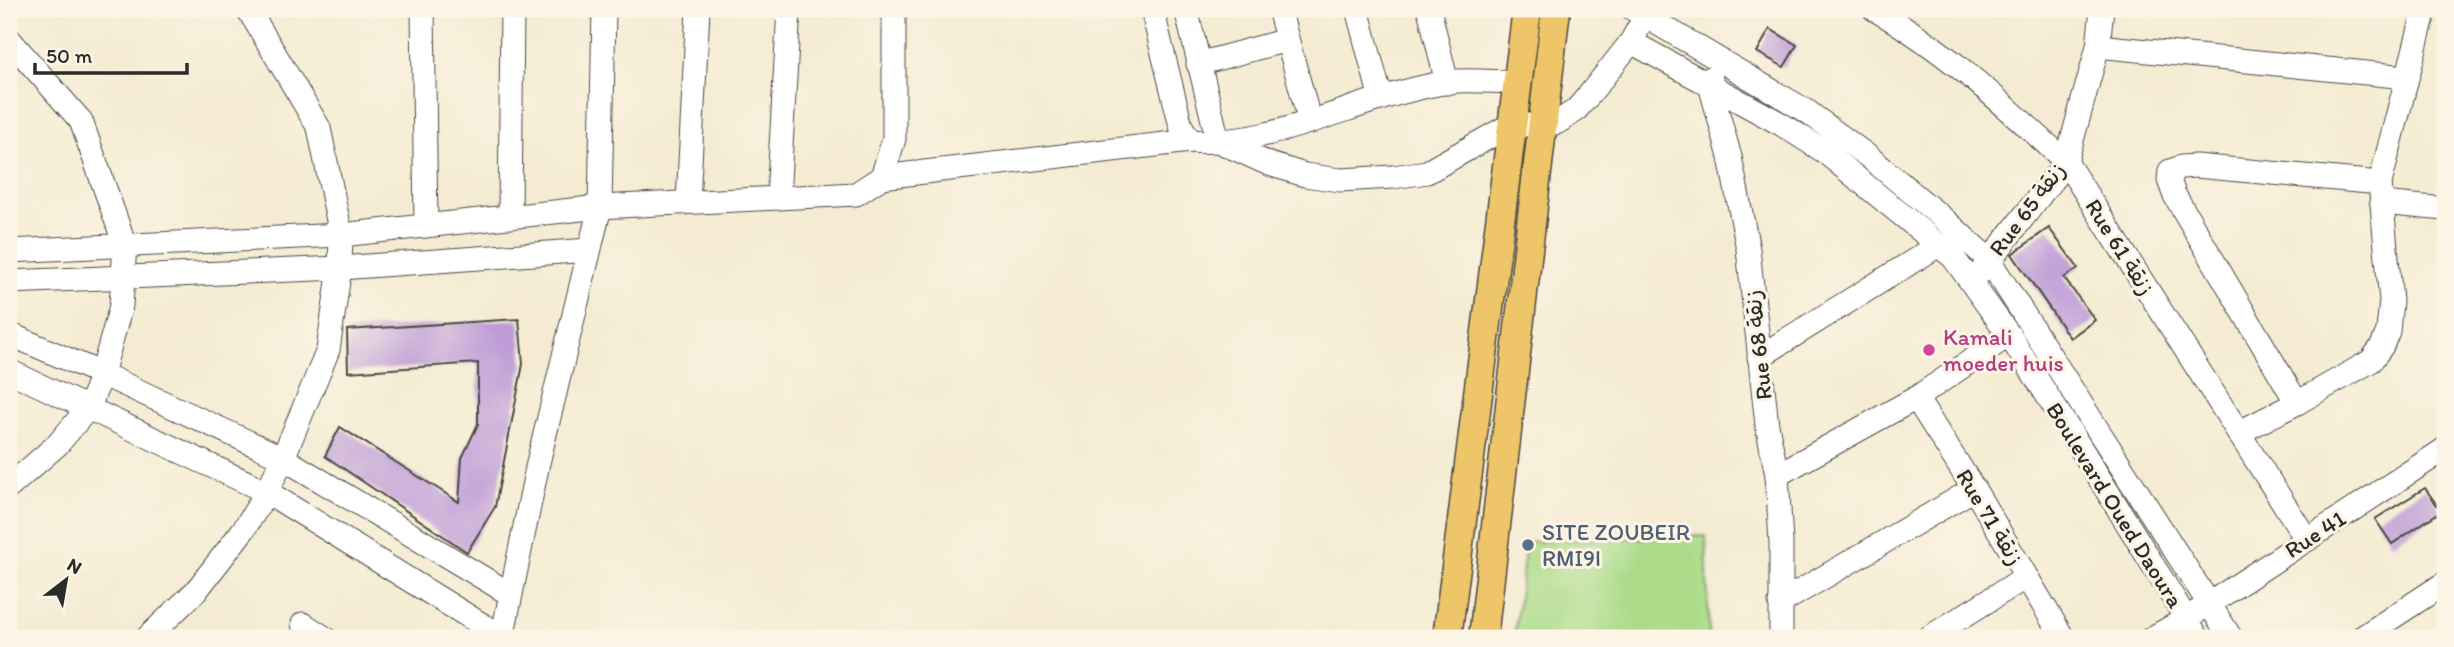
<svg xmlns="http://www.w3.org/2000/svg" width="2454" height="647" font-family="Itim,'Playpen Sans Arabic',sans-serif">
<rect width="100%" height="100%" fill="#fcf5e5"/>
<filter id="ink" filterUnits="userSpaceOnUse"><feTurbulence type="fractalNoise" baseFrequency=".0143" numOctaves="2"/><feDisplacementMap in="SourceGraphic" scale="14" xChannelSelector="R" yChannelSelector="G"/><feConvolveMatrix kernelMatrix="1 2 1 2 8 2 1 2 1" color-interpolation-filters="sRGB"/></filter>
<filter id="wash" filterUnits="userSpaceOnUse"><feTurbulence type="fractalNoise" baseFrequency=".00686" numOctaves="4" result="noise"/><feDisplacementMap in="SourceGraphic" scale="28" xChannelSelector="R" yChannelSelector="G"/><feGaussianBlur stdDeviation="1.57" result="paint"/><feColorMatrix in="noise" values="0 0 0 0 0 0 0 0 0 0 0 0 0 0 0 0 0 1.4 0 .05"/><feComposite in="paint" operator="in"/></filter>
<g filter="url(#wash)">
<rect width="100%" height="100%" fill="#f4ebd2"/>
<!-- green -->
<polygon fill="#abdb89" stroke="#6b835a" stroke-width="2" points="1706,536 1709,638 1514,638 1526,542"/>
<g id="blocks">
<!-- building -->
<g fill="#be9bd7">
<polygon points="1770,29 1797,45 1784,67 1757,52"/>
<polygon points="2049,228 2078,268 2064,278 2095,320 2070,338 2012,254"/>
<polygon points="519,319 523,364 495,507 467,552 325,456 340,427 459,502 462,458 478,424 478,363 348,372 347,330"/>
<polygon points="2425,488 2441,511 2392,544 2375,519"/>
</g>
</g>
</g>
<g filter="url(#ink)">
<use href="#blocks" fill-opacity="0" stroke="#494844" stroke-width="2"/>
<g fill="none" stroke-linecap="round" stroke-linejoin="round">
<!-- minor casing -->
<g stroke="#494844" stroke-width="25">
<g id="minor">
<polyline points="423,9 426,226"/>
<polyline points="1152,9 1181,126 1190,141"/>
<polyline points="1186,9 1218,141 1269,164 1305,175 1340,180 1393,177 1427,172 1512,124 1542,126 1558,122 1575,111 1589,95 1631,42 1638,29"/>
<polyline points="1279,9 1310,122"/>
<polyline points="1357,9 1381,99"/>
<polyline points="1429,9 1447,83"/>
<polyline points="1633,9 1808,112 1869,157 1946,221 1989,260 2231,638"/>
<path d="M1874,9C1945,49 2007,107 2066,162L2307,540"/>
<polyline points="9,39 81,121 125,245 121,306 102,374 89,407 58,444 9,487"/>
<polyline points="1631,42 1781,124 1825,152 1953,257 2009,335 2085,455 2198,638"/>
<polyline points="2098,46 2406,77"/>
<polyline points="1198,64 1287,40"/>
<polyline points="1711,78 1710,85 1730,157 1748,249 1767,425 1777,475 1781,542 1781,638"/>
<path d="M882,177L1190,141C1255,146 1318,118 1379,99C1402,92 1434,83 1458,81C1477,80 1498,82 1517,82"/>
<polyline points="778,198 789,9"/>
<polyline points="688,202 698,9"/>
<polyline points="2382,203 2445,209"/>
<polyline points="510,217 512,9"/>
<polyline points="9,251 341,235 600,207 856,194 882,177 894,139 894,9"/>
<polyline points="1980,273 2066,162 2098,46 2102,9"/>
<polyline points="9,282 340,268 589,250"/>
<polyline points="9,334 102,374 283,458 510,594"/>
<polyline points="1759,357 1939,245"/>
<polyline points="9,371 267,492 484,626 502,635"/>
<polyline points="1916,398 1974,489 2063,638"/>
<polyline points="2297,403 2174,194 2169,180 2170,171 2181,167 2196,166 2380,183"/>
<polyline points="2238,433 2297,403 2371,361 2382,346 2388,331 2391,301 2380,183 2425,9"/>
<polyline points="1777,475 1916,398 2009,335"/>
<polyline points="1780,603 1974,489"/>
<polyline points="303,624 325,638"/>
<polyline points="147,638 196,591 244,529 267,492 283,458 328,350 340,268 341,235 319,128 248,9"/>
<polyline points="502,638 538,463 600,207 604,9"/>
<polyline points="1928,638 2026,577"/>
<polyline points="2152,638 2186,619 2445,449"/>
<polyline points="2361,638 2445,583"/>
</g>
</g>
<!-- major casing -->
<g stroke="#494844" stroke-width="31">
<g id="major">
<polyline points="1447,638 1527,9"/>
<polyline points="1483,638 1556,9"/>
</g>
</g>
<!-- minor -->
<use href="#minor" stroke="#fff" stroke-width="23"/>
<!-- major -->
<use href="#major" stroke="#eec569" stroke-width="28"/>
</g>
</g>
<!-- markers -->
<circle fill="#d1479c" stroke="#fcf5e5" stroke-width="2.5" cx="1929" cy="350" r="7"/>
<circle fill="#5c6f8a" stroke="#fcf5e5" stroke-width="2.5" cx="1528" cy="545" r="7"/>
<g text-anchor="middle" stroke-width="6" stroke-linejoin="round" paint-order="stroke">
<!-- street labels -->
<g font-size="23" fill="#2b2b2b" stroke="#fcf5e5">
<text transform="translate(2027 209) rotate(-53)" y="8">Rue 65 زنقة</text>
<text transform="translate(2120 247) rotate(58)" y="8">Rue 61 زنقة</text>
<text transform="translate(1758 345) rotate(-96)" y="8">Rue 68 زنقة</text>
<text transform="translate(2115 505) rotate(58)" y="8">Boulevard Oued Daoura</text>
<text transform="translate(1990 517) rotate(59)" y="8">Rue 71 زنقة</text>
<text transform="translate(2315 534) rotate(-33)" y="8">Rue 41</text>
</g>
<!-- hotel labels -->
<g font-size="23" fill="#b23c85" stroke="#fcf5e5" text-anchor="start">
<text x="1943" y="345">Kamali<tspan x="1943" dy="26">moeder huis</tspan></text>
</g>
<!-- service labels -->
<g font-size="23" fill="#4e5e75" stroke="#fcf5e5" text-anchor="start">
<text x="1542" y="540">SITE ZOUBEIR<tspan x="1542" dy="26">RMI9I</tspan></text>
</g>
</g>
<!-- margin -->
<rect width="2454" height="647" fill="none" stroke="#fcf5e5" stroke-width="35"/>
<!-- north arrow -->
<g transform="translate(66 580) rotate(31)" stroke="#fcf5e5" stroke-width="5" paint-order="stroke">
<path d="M0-5L12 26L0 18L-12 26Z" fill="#2b2b2b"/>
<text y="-10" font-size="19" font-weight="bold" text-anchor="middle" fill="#2b2b2b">N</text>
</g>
<!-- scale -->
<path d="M35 63v10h152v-10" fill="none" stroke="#2b2b2b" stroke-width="3.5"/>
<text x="46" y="63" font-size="21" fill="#2b2b2b" stroke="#fcf5e5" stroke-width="5" paint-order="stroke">50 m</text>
</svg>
